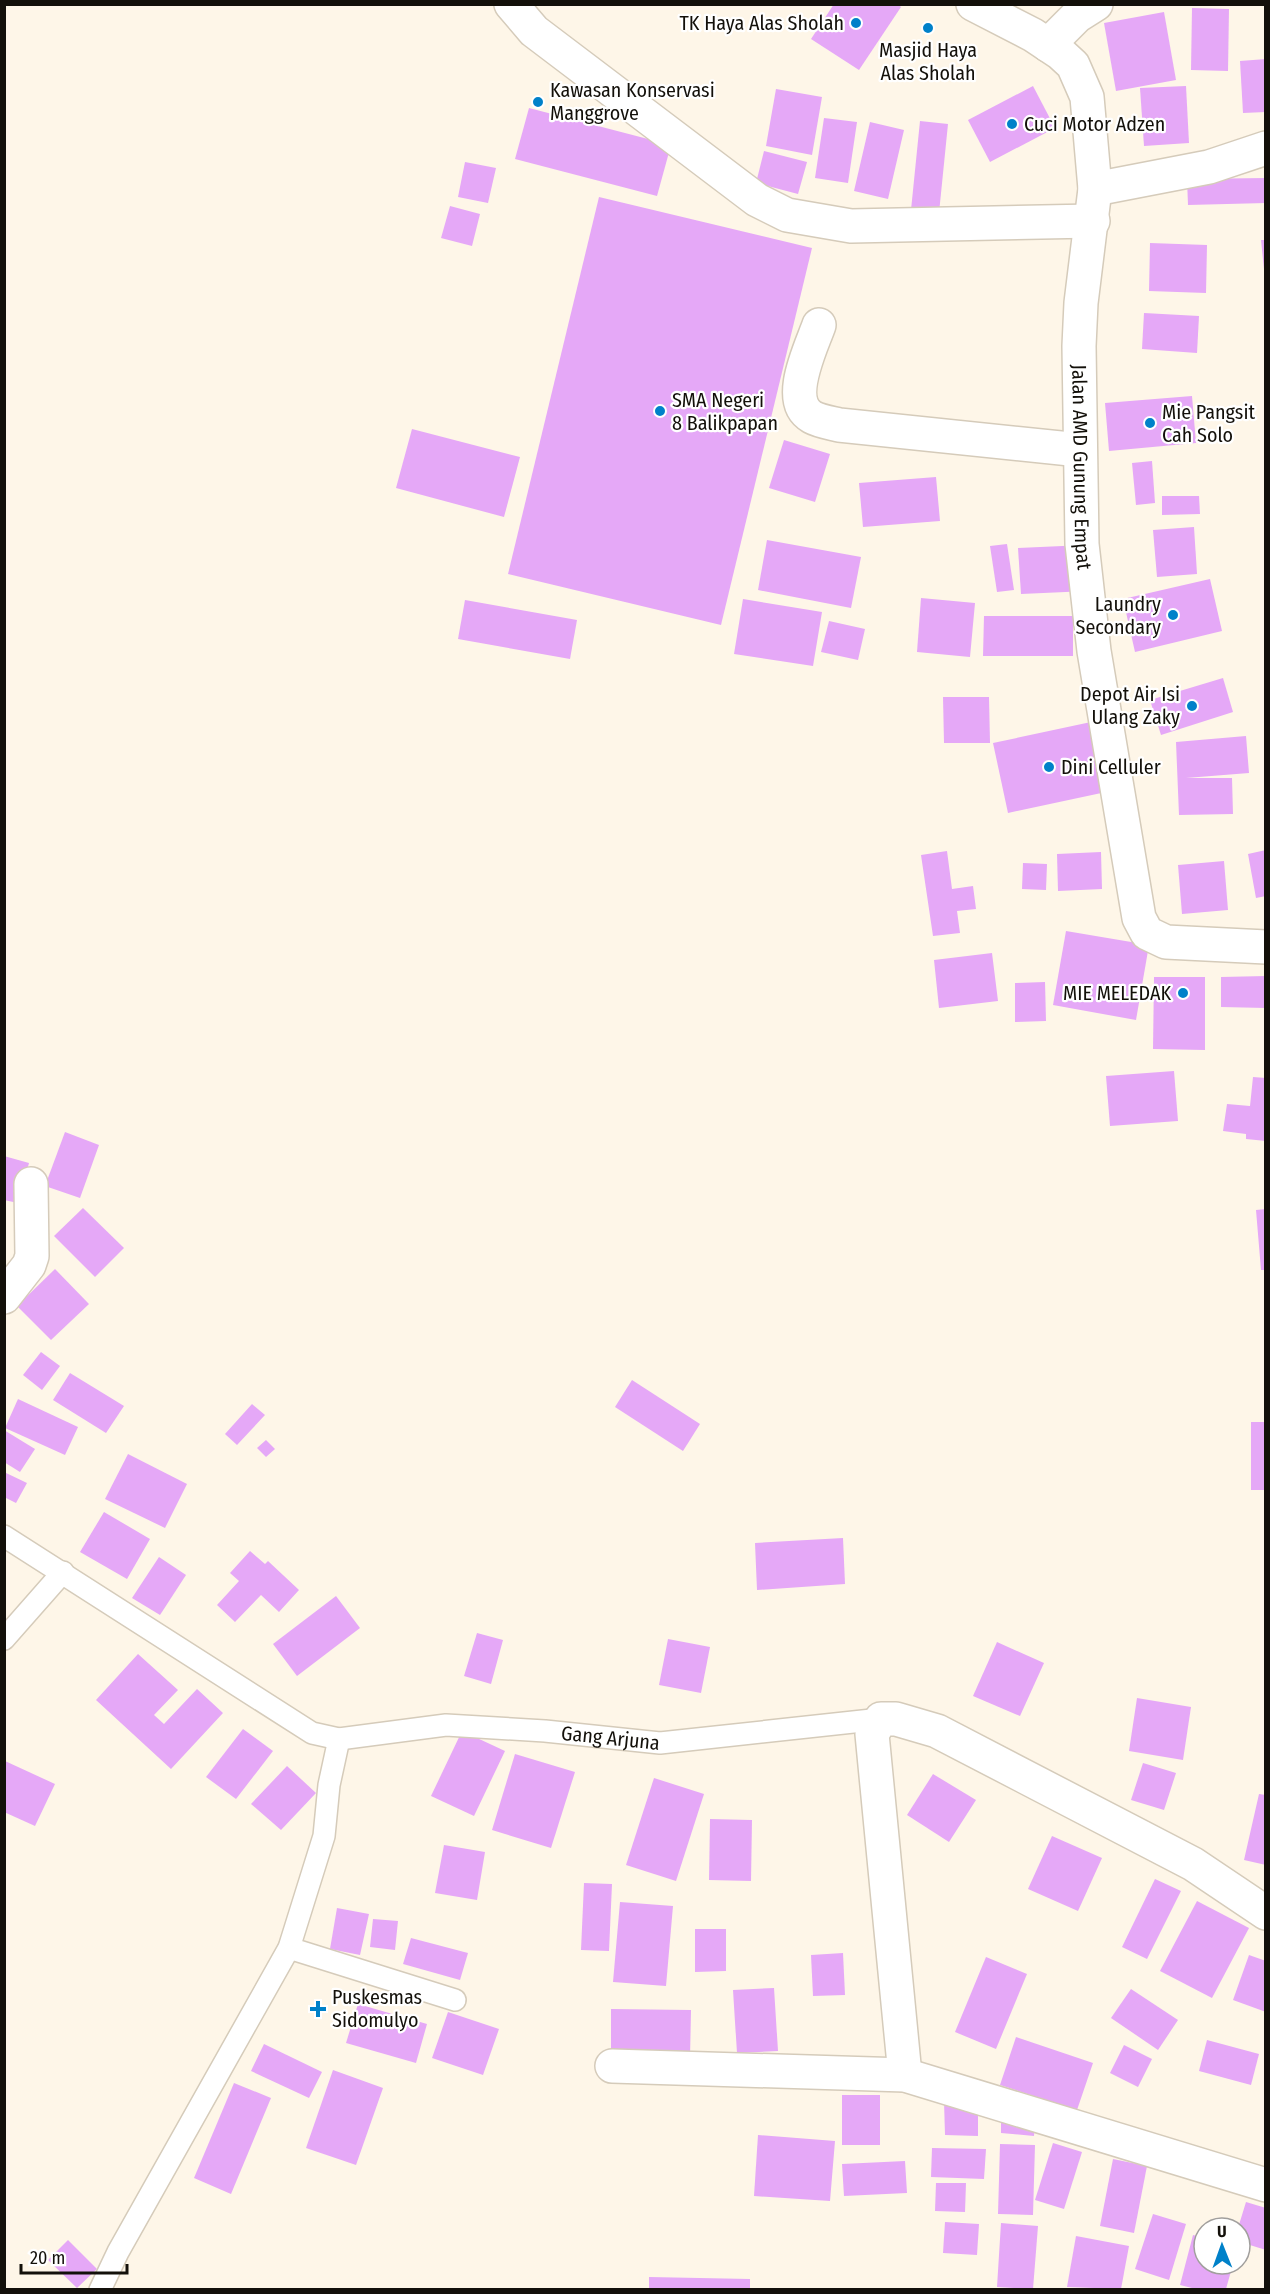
<svg xmlns="http://www.w3.org/2000/svg" width="1270" height="2294" font-family="'Fira Sans Condensed',sans-serif">
<rect width="100%" height="100%" fill="#fef6e8"/>
<!-- building -->
<g fill="#e5a8f7">
<polygon points="834,4 897,4 901,7 859,70 811,39"/>
<polygon points="1192,8 1229,9 1228,71 1191,70"/>
<polygon points="1164,12 1176,80 1116,91 1104,23"/>
<polygon points="1266,59 1266,112 1243,113 1240,61"/>
<polygon points="1033,86 1055,128 990,162 968,120"/>
<polygon points="1186,86 1189,143 1144,146 1140,88"/>
<polygon points="776,89 822,97 812,155 766,146"/>
<polygon points="529,108 671,145 657,196 515,159"/>
<polygon points="824,118 857,122 848,183 815,178"/>
<polygon points="920,121 948,124 939,213 911,210"/>
<polygon points="870,122 904,130 888,199 854,191"/>
<polygon points="764,151 807,162 798,194 756,183"/>
<polygon points="465,162 496,168 488,203 458,197"/>
<polygon points="1266,178 1266,203 1188,205 1187,179"/>
<polygon points="599,197 812,248 721,625 508,574"/>
<polygon points="450,206 480,214 472,246 441,238"/>
<polygon points="1261,240 1266,240 1266,269 1264,269"/>
<polygon points="1150,243 1207,245 1206,293 1149,291"/>
<polygon points="1144,313 1199,316 1197,353 1142,349"/>
<polygon points="1192,396 1196,443 1109,451 1105,403"/>
<polygon points="412,429 520,457 504,517 396,488"/>
<polygon points="784,440 830,454 815,502 769,488"/>
<polygon points="1152,461 1155,503 1136,505 1132,463"/>
<polygon points="936,477 940,521 863,527 859,483"/>
<polygon points="1162,496 1199,496 1200,514 1162,515"/>
<polygon points="1194,527 1197,574 1157,577 1153,530"/>
<polygon points="767,540 861,557 851,608 758,590"/>
<polygon points="1007,544 1014,590 997,592 990,546"/>
<polygon points="1085,545 1088,591 1021,594 1018,548"/>
<polygon points="1210,579 1222,631 1135,652 1123,599"/>
<polygon points="921,598 975,603 970,657 917,652"/>
<polygon points="743,599 822,612 813,666 734,654"/>
<polygon points="465,600 577,620 570,659 458,639"/>
<polygon points="984,616 1073,616 1073,656 983,656"/>
<polygon points="829,621 865,629 858,660 821,652"/>
<polygon points="1223,678 1233,712 1161,735 1150,700"/>
<polygon points="943,697 989,697 990,743 944,743"/>
<polygon points="1091,722 1106,792 1008,813 993,743"/>
<polygon points="1246,736 1249,773 1186,778 1232,778 1233,814 1179,815 1176,742"/>
<polygon points="1266,850 1266,896 1256,898 1248,854"/>
<polygon points="947,851 952,889 973,886 976,909 957,911 960,933 933,936 921,855"/>
<polygon points="1101,852 1102,889 1058,891 1057,854"/>
<polygon points="1224,861 1228,910 1182,914 1178,865"/>
<polygon points="1023,863 1047,864 1046,890 1022,889"/>
<polygon points="1066,931 1149,945 1136,1020 1053,1005"/>
<polygon points="992,953 998,1001 939,1008 934,960"/>
<polygon points="1266,976 1266,1008 1221,1007 1221,977"/>
<polygon points="1154,977 1205,977 1205,1050 1153,1049"/>
<polygon points="1045,982 1046,1021 1015,1022 1015,983"/>
<polygon points="1174,1071 1178,1121 1110,1126 1106,1076"/>
<polygon points="1253,1077 1266,1078 1266,1141 1246,1139 1246,1134 1223,1131 1227,1104 1250,1106"/>
<polygon points="65,1132 99,1145 80,1198 45,1186"/>
<polygon points="4,1156 29,1163 18,1203 4,1200"/>
<polygon points="83,1208 124,1248 95,1277 54,1236"/>
<polygon points="1266,1209 1266,1270 1261,1270 1256,1210"/>
<polygon points="55,1269 89,1304 51,1340 17,1306"/>
<polygon points="41,1352 60,1366 42,1390 23,1375"/>
<polygon points="70,1373 124,1406 106,1433 53,1400"/>
<polygon points="632,1380 700,1424 683,1451 615,1407"/>
<polygon points="18,1399 78,1427 65,1455 5,1428"/>
<polygon points="252,1404 265,1415 237,1445 225,1434"/>
<rect x="1251" y="1422" width="15" height="68"/>
<polygon points="4,1430 35,1449 20,1472 4,1462"/>
<polygon points="266,1440 275,1449 266,1457 257,1448"/>
<polygon points="128,1454 187,1484 165,1528 105,1499"/>
<polygon points="4,1472 27,1483 16,1503 4,1497"/>
<polygon points="104,1512 150,1539 127,1579 80,1552"/>
<polygon points="843,1538 845,1584 757,1590 755,1543"/>
<polygon points="250,1551 265,1564 268,1561 299,1590 279,1612 261,1595 235,1622 217,1605 239,1581 230,1573"/>
<polygon points="159,1557 186,1575 160,1615 132,1598"/>
<polygon points="336,1596 360,1628 297,1676 273,1644"/>
<polygon points="477,1633 503,1640 491,1684 464,1676"/>
<polygon points="668,1639 710,1647 701,1693 659,1685"/>
<polygon points="997,1642 1044,1663 1020,1716 973,1696"/>
<polygon points="138,1654 178,1690 154,1715 164,1724 197,1689 223,1713 171,1769 96,1700"/>
<polygon points="1137,1698 1191,1707 1183,1760 1129,1751"/>
<polygon points="243,1729 273,1751 236,1799 206,1777"/>
<polygon points="462,1731 505,1751 474,1816 431,1796"/>
<polygon points="515,1754 575,1772 551,1848 492,1830"/>
<polygon points="5,1761 55,1784 35,1826 4,1812"/>
<polygon points="1143,1763 1176,1773 1164,1810 1131,1800"/>
<polygon points="287,1766 316,1793 281,1830 251,1804"/>
<polygon points="933,1774 976,1800 949,1842 907,1815"/>
<polygon points="654,1778 704,1794 676,1881 626,1865"/>
<polygon points="1259,1794 1266,1795 1266,1865 1244,1860"/>
<polygon points="710,1819 752,1820 751,1881 709,1880"/>
<polygon points="1052,1836 1102,1858 1078,1911 1028,1889"/>
<polygon points="444,1845 485,1852 477,1900 435,1893"/>
<polygon points="1155,1879 1181,1891 1147,1959 1122,1947"/>
<polygon points="584,1883 612,1884 609,1951 581,1950"/>
<polygon points="1197,1901 1249,1928 1212,1998 1160,1971"/>
<polygon points="620,1902 673,1906 666,1986 613,1982"/>
<polygon points="337,1908 369,1914 360,1955 330,1949"/>
<polygon points="373,1919 398,1921 395,1950 370,1947"/>
<polygon points="695,1929 726,1929 726,1971 695,1972"/>
<polygon points="411,1938 468,1953 460,1980 403,1964"/>
<polygon points="843,1953 845,1995 813,1996 811,1955"/>
<polygon points="1249,1955 1266,1961 1266,2012 1233,2000"/>
<polygon points="986,1957 1027,1974 996,2049 955,2032"/>
<polygon points="774,1988 778,2051 737,2053 733,1990"/>
<polygon points="1131,1989 1178,2020 1158,2050 1111,2018"/>
<polygon points="358,2004 427,2024 416,2063 346,2043"/>
<polygon points="611,2009 691,2010 690,2059 611,2059"/>
<polygon points="448,2012 499,2029 483,2075 432,2058"/>
<polygon points="1016,2037 1093,2063 1077,2110 1000,2085"/>
<polygon points="1207,2040 1259,2054 1251,2085 1199,2071"/>
<polygon points="264,2044 322,2072 309,2098 251,2071"/>
<polygon points="1124,2045 1152,2059 1138,2087 1110,2073"/>
<polygon points="333,2070 383,2088 356,2165 306,2148"/>
<polygon points="234,2083 271,2098 231,2194 194,2178"/>
<rect x="842" y="2095" width="38" height="50"/>
<polygon points="944,2101 978,2102 978,2136 945,2135"/>
<polygon points="1001,2114 1035,2118 1034,2136 1001,2133"/>
<polygon points="758,2135 835,2141 830,2201 754,2196"/>
<polygon points="1053,2143 1082,2152 1064,2209 1035,2200"/>
<polygon points="1000,2144 1035,2145 1033,2215 998,2214"/>
<polygon points="932,2148 986,2149 984,2179 931,2177"/>
<polygon points="1113,2159 1147,2166 1134,2233 1100,2226"/>
<polygon points="905,2161 907,2193 844,2196 842,2164"/>
<polygon points="936,2183 966,2183 965,2212 935,2211"/>
<polygon points="1246,2202 1266,2208 1266,2250 1240,2242 1240,2228 1238,2228"/>
<polygon points="1153,2214 1186,2224 1169,2280 1135,2269"/>
<polygon points="945,2222 979,2224 977,2255 943,2253"/>
<polygon points="1001,2223 1038,2226 1033,2289 997,2287"/>
<polygon points="1193,2235 1204,2238 1204,2264 1233,2264 1226,2289 1196,2289 1180,2285"/>
<polygon points="1076,2236 1129,2246 1121,2289 1067,2287"/>
<polygon points="68,2240 97,2269 77,2288 48,2260"/>
<polygon points="649,2277 750,2279 750,2289 649,2289"/>
</g>
<g fill="none" stroke-linecap="round" stroke-linejoin="round">
<!-- service casing -->
<g stroke="#d5cbba" stroke-width="24">
<g id="service">
<polyline points="4,1536 312,1733 339,1739 329,1785 324,1836 289,1948 118,2252 100,2290"/>
<polyline points="4,1639 63,1572"/>
<path id="s1" d="M339,1739L446,1725L545,1731L660,1743L881,1719"/>
<polyline points="289,1948 455,2000"/>
</g>
</g>
<!-- minor casing -->
<g stroke="#d5cbba" stroke-width="36">
<g id="minor">
<polyline points="511,4 534,31 757,200 787,215 851,226 1093,221"/>
<path id="s2" d="M973,4L1033,35L1060,53L1073,65L1087,97L1095,189L1081,303L1079,346L1082,544L1094,651L1139,918L1147,933L1166,942L1266,947"/>
<polyline points="1048,45 1077,16 1096,4"/>
<polyline points="1095,189 1209,167 1266,148"/>
<path d="M819,325C811,348 784,401 812,417C819,421 831,423 839,425L1080,450"/>
<polyline points="4,1297 29,1265 32,1256 31,1184"/>
<polyline points="612,2066 905,2075 1266,2185"/>
<polyline points="905,2075 872,1734 881,1719 896,1719 937,1731 1193,1864 1266,1913"/>
</g>
</g>
<!-- service -->
<use href="#service" stroke="#fff" stroke-width="21"/>
<!-- minor -->
<use href="#minor" stroke="#fff" stroke-width="33"/>
</g>
<!-- markers -->
<g fill="#0081c9" stroke="#fff" stroke-width="2">
<circle cx="856" cy="23" r="6"/>
<circle cx="928" cy="28" r="6"/>
<circle cx="538" cy="102" r="6"/>
<circle cx="1012" cy="124" r="6"/>
<circle cx="660" cy="411" r="6"/>
<circle cx="1150" cy="423" r="6"/>
<circle cx="1173" cy="615" r="6"/>
<circle cx="1192" cy="706" r="6"/>
<circle cx="1049" cy="767" r="6"/>
<circle cx="1183" cy="993" r="6"/>
<path d="M315 2000h6v6h6v6h-6v6h-6v-6h-6v-6h6z"/>
</g>
<g text-anchor="middle" stroke-width="4.5" stroke-linejoin="round" paint-order="stroke">
<!-- poi labels -->
<g font-size="20" fill="#13100a" stroke="#fff" text-anchor="start">
<text x="844" y="30" text-anchor="end">TK Haya Alas Sholah</text>
<text x="928" y="57" text-anchor="middle">Masjid Haya<tspan x="928" dy="23">Alas Sholah</tspan></text>
<text x="550" y="97">Kawasan Konservasi<tspan x="550" dy="23">Manggrove</tspan></text>
<text x="1024" y="131">Cuci Motor Adzen</text>
<text x="672" y="407">SMA Negeri<tspan x="672" dy="23">8 Balikpapan</tspan></text>
<text x="1162" y="419">Mie Pangsit<tspan x="1162" dy="23">Cah Solo</tspan></text>
<text x="1161" y="611" text-anchor="end">Laundry<tspan x="1161" dy="23">Secondary</tspan></text>
<text x="1180" y="701" text-anchor="end">Depot Air Isi<tspan x="1180" dy="23">Ulang Zaky</tspan></text>
<text x="1061" y="774">Dini Celluler</text>
<text x="1171" y="1000" text-anchor="end">MIE MELEDAK</text>
<text x="332" y="2004">Puskesmas<tspan x="332" dy="23">Sidomulyo</tspan></text>
</g>
<!-- street labels -->
<g font-size="20" fill="#13100a" stroke="#fff">
<text dy="7" stroke="none"><textPath href="#s2" startOffset="524">Jalan AMD Gunung Empat</textPath></text>
<text dy="7" stroke="none"><textPath href="#s1" startOffset="273">Gang Arjuna</textPath></text>
</g>
</g>
<!-- border -->
<rect width="1270" height="2294" fill="none" stroke="#13100a" stroke-width="12"/>
<!-- north arrow -->
<g transform="translate(1222 2246) rotate(359)"><circle r="28" fill="#ffffff" stroke="#a19f9d" stroke-width="1.5"/>
<path d="M0-4.5L10 22L0 15L-10 22Z" fill="#0081c9"/>
<text y="-9" font-size="16" font-weight="bold" text-anchor="middle" fill="#13100a">U</text>
</g>
<!-- scale -->
<path d="M21 2264v9h106v-9" fill="none" stroke="#13100a" stroke-width="3"/>
<text x="30" y="2264" font-size="18" fill="#13100a" stroke="#ffffff" stroke-width="4.5" paint-order="stroke">20 m</text>
</svg>
